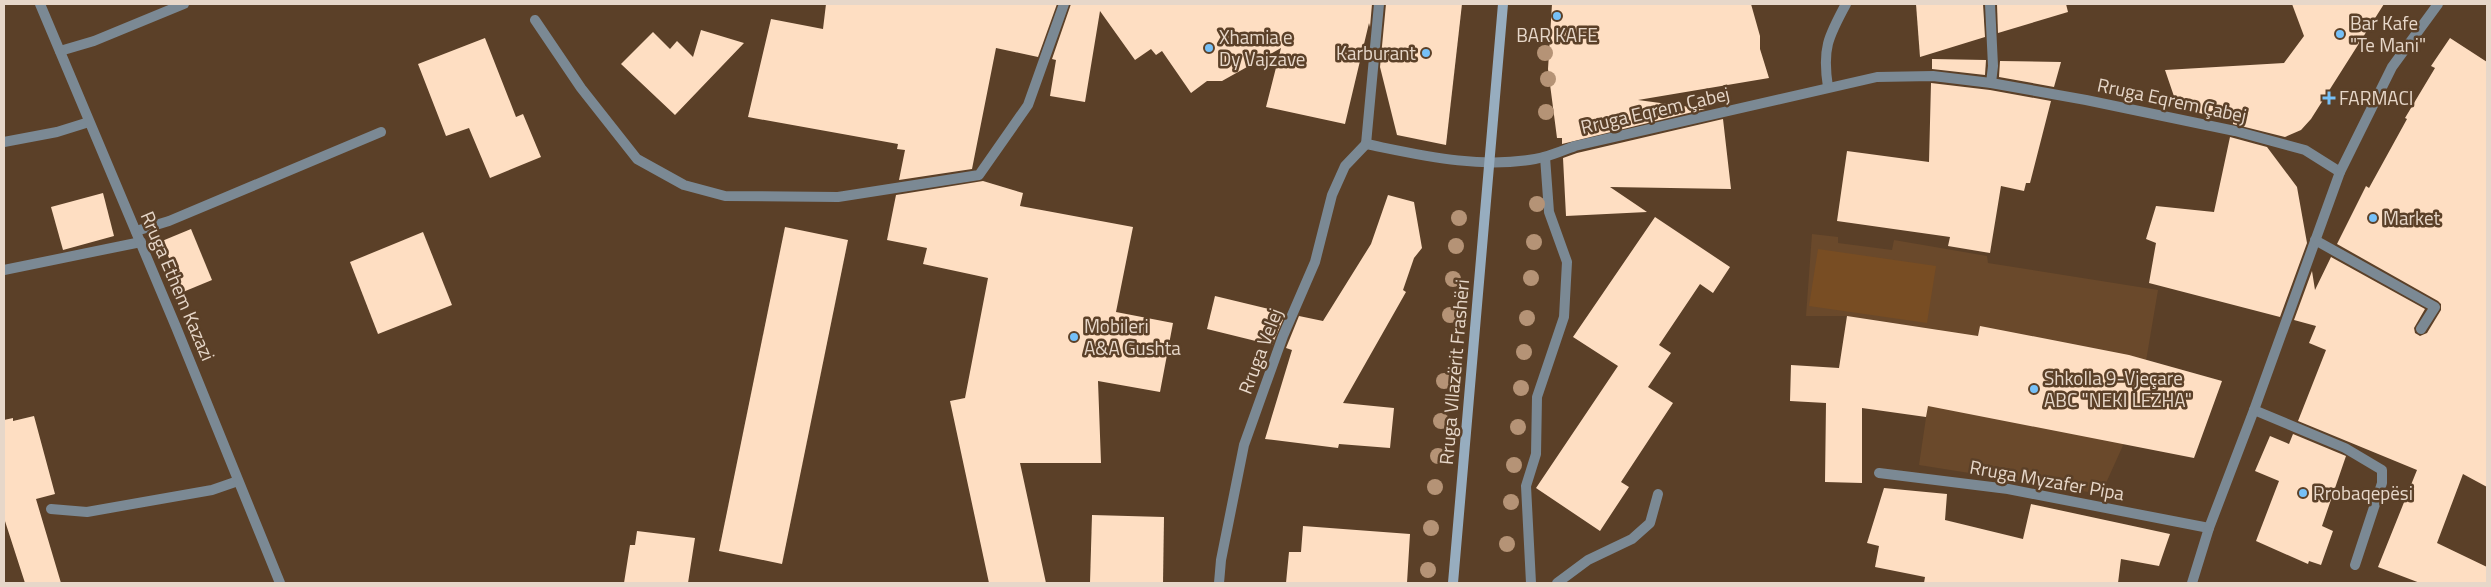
<svg xmlns="http://www.w3.org/2000/svg" width="2491" height="587" font-family="'Titillium Web',sans-serif">
<rect width="100%" height="100%" fill="#5b4028"/>
<!-- built -->
<polygon fill="#6a492b" points="1812,234 1838,237 1838,243 1892,250 1894,240 1987,256 1988,263 2158,290 2146,361 2125,441 2101,494 1919,465 1939,330 1847,316 1806,316"/>
<!-- pitch -->
<polygon fill="#784d23" points="1818,249 1936,266 1927,323 1809,306"/>
<!-- building -->
<g fill="#fedec2">
<polygon points="826,4 1057,4 1038,57 996,48 972,169 899,180 905,150 897,149 898,144 748,117 771,19 823,29"/>
<polygon points="1071,4 1372,4 1370,27 1369,23 1345,124 1266,107 1281,48 1222,81 1207,81 1191,93 1162,51 1156,55 1151,49 1135,60 1100,11 1085,102 1050,96 1056,60 1052,59"/>
<polygon points="1386,4 1462,4 1446,145 1397,135 1380,67"/>
<polygon points="1552,4 1751,4 1760,36 1760,49 1769,78 1638,100 1705,109 1562,144 1562,138 1557,138 1548,69"/>
<polygon points="1916,4 1983,4 1985,37 1920,57"/>
<polygon points="1997,4 2066,4 2068,12 1998,33"/>
<polygon points="2292,4 2384,4 2311,119 2301,130 2285,137 2233,124 2233,121 2178,108 2165,70 2284,63 2304,36"/>
<polygon points="701,30 744,43 675,115 621,64 653,32 670,49 677,41 693,57"/>
<polygon points="485,38 516,117 523,114 541,157 490,178 469,128 446,136 418,64"/>
<polygon points="2450,38 2487,62 2487,487 2463,474 2437,543 2487,567 2487,583 2420,583 2378,567 2417,470 2298,421 2326,350 2309,343 2316,326 2294,320 2312,271 2315,290 2331,257 2425,309 2414,328 2415,333 2420,336 2427,333 2441,310 2441,304 2438,301 2337,244 2366,186 2369,188 2407,119 2405,118 2435,68 2431,66"/>
<polygon points="1932,59 1986,60 1985,75 1932,69"/>
<polygon points="2000,61 2061,62 2054,87 1999,77"/>
<polygon points="1931,83 1990,90 2051,101 2030,183 2026,183 2024,191 2001,186 1990,253 1948,246 1950,237 1837,221 1847,151 1929,162"/>
<polygon points="1723,119 1731,189 1610,187 1647,212 1566,216 1563,158 1577,153"/>
<polygon points="2230,137 2267,147 2297,187 2307,243 2280,317 2149,283 2156,243 2146,239 2156,206 2214,212"/>
<polygon points="983,181 1023,193 1020,206 1133,227 1116,312 1173,323 1160,392 1098,381 1101,463 1020,463 1046,583 989,583 950,401 965,398 988,278 923,264 927,248 887,240 896,195"/>
<polygon points="103,193 114,236 63,250 51,207"/>
<polygon points="1388,195 1414,202 1422,248 1414,258 1403,290 1406,292 1343,403 1394,408 1390,448 1339,444 1338,448 1265,439 1292,350 1286,348 1299,316 1323,321 1371,244"/>
<polygon points="1655,217 1730,267 1713,293 1700,284 1659,345 1671,353 1648,387 1673,403 1621,482 1629,487 1600,531 1536,488 1618,366 1573,337"/>
<polygon points="785,227 848,240 782,564 719,551"/>
<polygon points="191,229 212,280 183,292 162,241"/>
<polygon points="423,232 452,305 378,334 350,262"/>
<polygon points="1215,296 1286,313 1272,345 1207,329"/>
<polygon points="1847,316 1978,336 1980,326 2129,355 2222,381 2194,458 1928,406 1926,417 1862,408 1862,483 1825,482 1826,403 1790,401 1791,365 1839,368"/>
<polygon points="34,416 55,494 36,499 61,583 25,583 4,518 4,420 13,418 13,421"/>
<polygon points="2293,434 2346,456 2322,526 2333,531 2321,565 2309,561 2308,564 2256,541 2279,481 2255,471 2270,436 2289,444"/>
<polygon points="1884,488 1947,494 1945,520 2023,539 2031,504 2170,534 2159,566 2121,559 2118,583 1924,583 1925,577 1875,567 1879,546 1867,543"/>
<polygon points="1092,515 1164,517 1163,583 1090,583"/>
<polygon points="1303,526 1410,534 1407,583 1286,583 1289,552 1301,552"/>
<polygon points="637,531 695,538 688,583 624,583 630,545 635,545"/>
</g>
<g fill="none" stroke-linecap="round" stroke-linejoin="round">
<!-- lane -->
<g stroke="#7b8994" stroke-width="10">
<polyline points="60,51 94,41 184,4"/>
<polyline points="4,142 57,132 89,122"/>
<polyline points="136,231 169,221 381,132"/>
<polyline points="2315,240 2435,307 2421,329"/>
<polyline points="4,270 141,242"/>
<polyline points="2254,410 2345,448 2382,470 2382,483 2355,565"/>
<polyline points="51,509 87,512 212,490 238,481"/>
</g>
<!-- street -->
<g stroke="#7b8994" stroke-width="10">
<polyline points="40,4 176,327 280,583"/>
<polyline points="1990,4 1993,66 1991,83"/>
<polyline points="535,20 581,88 637,159 684,185 725,196 838,197 979,175 1028,105 1064,4"/>
<path d="M1828,87C1822,49 1828,37 1846,4"/>
<path d="M1366,144C1421,155 1478,169 1535,159C1548,157 1562,151 1575,146L1877,77L1933,76L1991,83L2086,100L2235,131L2305,150L2340,172"/>
<polyline points="1366,144 1379,4"/>
<polyline points="1879,473 2008,489 2209,528"/>
<polyline points="1219,583 1221,560 1244,445 1283,336 1315,262 1332,195 1345,166 1366,144"/>
<polyline points="1531,583 1526,486 1536,454 1537,397 1564,317 1567,262 1549,212 1545,157"/>
<polyline points="1557,583 1588,560 1632,539 1650,523 1658,494"/>
<polyline points="2192,583 2209,528 2254,410 2340,172 2392,67 2438,4"/>
</g>
<!-- secondary -->
<polyline stroke="#97adbf" stroke-width="10" points="1453,583 1503,4"/>
</g>
<!-- trees -->
<g fill="#b59376">
<circle cx="1545" cy="53" r="8"/>
<circle cx="1548" cy="79" r="8"/>
<circle cx="1546" cy="112" r="8"/>
<circle cx="1537" cy="204" r="8"/>
<circle cx="1459" cy="218" r="8"/>
<circle cx="1534" cy="242" r="8"/>
<circle cx="1456" cy="246" r="8"/>
<circle cx="1531" cy="278" r="8"/>
<circle cx="1453" cy="279" r="8"/>
<circle cx="1450" cy="315" r="8"/>
<circle cx="1527" cy="318" r="8"/>
<circle cx="1524" cy="352" r="8"/>
<circle cx="1444" cy="381" r="8"/>
<circle cx="1521" cy="388" r="8"/>
<circle cx="1441" cy="421" r="8"/>
<circle cx="1518" cy="427" r="8"/>
<circle cx="1438" cy="456" r="8"/>
<circle cx="1514" cy="465" r="8"/>
<circle cx="1435" cy="487" r="8"/>
<circle cx="1511" cy="502" r="8"/>
<circle cx="1431" cy="528" r="8"/>
<circle cx="1507" cy="544" r="8"/>
<circle cx="1428" cy="570" r="8"/>
</g>
<!-- markers -->
<g fill="#76c0f7" stroke="#5b4028" stroke-width="2">
<circle cx="1557" cy="16" r="5"/>
<circle cx="2340" cy="34" r="5"/>
<circle cx="1209" cy="48" r="5"/>
<circle cx="1426" cy="53" r="5"/>
<path d="M2326.5 90.5h5v5h5v5h-5v5h-5v-5h-5v-5h5z"/>
<circle cx="2373" cy="218" r="5"/>
<circle cx="1074" cy="337" r="5"/>
<circle cx="2034" cy="389" r="5"/>
<circle cx="2303" cy="493" r="5"/>
</g>
<g text-anchor="middle" stroke-width="5" stroke-linejoin="round" paint-order="stroke">
<!-- poi labels -->
<g font-size="19" fill="#e7d7c9" stroke="#5b4028" text-anchor="start">
<text x="2350" y="30">Bar Kafe<tspan x="2350" dy="22">"Te Mani"</tspan></text>
<text x="1557" y="42" text-anchor="middle">BAR KAFE</text>
<text x="1219" y="44">Xhamia e<tspan x="1219" dy="22">Dy Vajzave</tspan></text>
<text x="1416" y="60" text-anchor="end">Karburant</text>
<text x="2339" y="105">FARMACI</text>
<text x="2383" y="225">Market</text>
<text x="1084" y="333">Mobileri<tspan x="1084" dy="22">A&amp;A Gushta</tspan></text>
<text x="2044" y="385">Shkolla 9-Vjeçare<tspan x="2044" dy="22">ABC "NEKI LEZHA"</tspan></text>
<text x="2313" y="500">Rrobaqepësi</text>
</g>
<!-- street labels -->
<g font-size="19" fill="#e7d7c9" stroke="#5b4028">
<text transform="translate(2172 100) rotate(12)" y="7">Rruga Eqrem Çabej</text>
<text transform="translate(1655 110) rotate(-13)" y="7">Rruga Eqrem Çabej</text>
<text transform="translate(178 286) rotate(67)" y="7">Rruga Ethem Kazazi</text>
<text transform="translate(1260 351) rotate(-69)" y="7">Rruga Velej</text>
<text transform="translate(1454 372) rotate(-85)" y="7">Rruga Vllazërit Frashëri</text>
<text transform="translate(2047 480) rotate(10)" y="7">Rruga Myzafer Pipa</text>
</g>
</g>
<!-- border -->
<rect width="2491" height="587" fill="none" stroke="#e7d7c9" stroke-width="10"/>
</svg>
